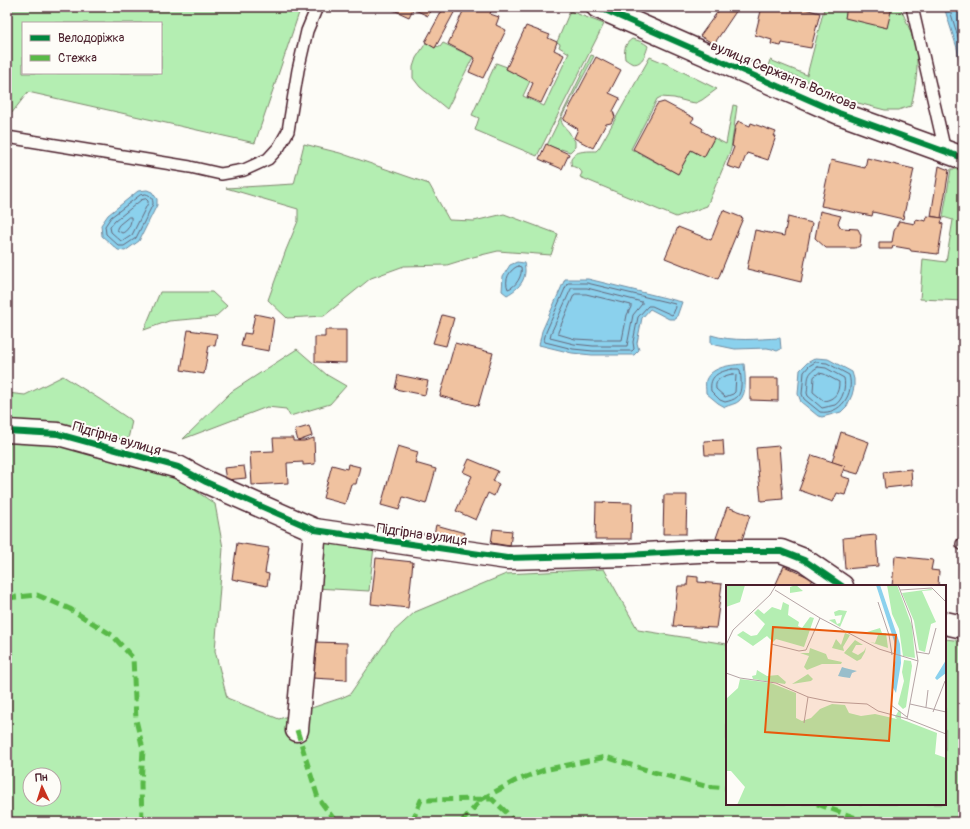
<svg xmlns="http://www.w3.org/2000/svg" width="970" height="829" font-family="Pangolin,sans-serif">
<rect width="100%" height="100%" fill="#fdfcf7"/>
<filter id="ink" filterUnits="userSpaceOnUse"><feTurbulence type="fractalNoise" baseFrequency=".025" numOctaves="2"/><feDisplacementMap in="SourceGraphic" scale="8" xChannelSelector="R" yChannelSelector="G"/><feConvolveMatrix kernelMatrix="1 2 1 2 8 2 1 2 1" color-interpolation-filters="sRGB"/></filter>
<g filter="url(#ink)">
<!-- green -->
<g fill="#b4eeb2" stroke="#7f866e" fill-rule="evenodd">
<path d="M7,7H301L255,143L28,92L8,118L7,110ZM23,23H161V73H23Z"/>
<path d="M815,7H900C906,20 914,38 916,51C919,69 915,88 911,106L898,110H885L854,102L810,83L806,80L768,66L770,60L807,75L824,9Z"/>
<polygon points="570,11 604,24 537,156 475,130 479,118 472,115 496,63 507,67 506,69 530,81 523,96 544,106 569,53 559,47 560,44 557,42"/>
<path d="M632,39C637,40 644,42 648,46C646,54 641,67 631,63C629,62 627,60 625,59C624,51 624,44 632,39Z"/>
<polygon points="426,43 435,48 436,46 440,47 443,43 473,57 447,109 420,87 413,78 413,67 416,58"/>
<path d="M591,55L594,56L561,118C561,125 565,127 569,132C571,135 572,138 575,141V147L570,152L561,149L560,150L547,145Z"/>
<path d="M650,57L669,65L717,89L702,100L696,103L689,102L674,98L661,97L657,99L654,105L631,149L678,174L691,150L704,157L714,138L726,144L733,105L737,106L731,149L707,206L676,217L580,177L582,173C580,168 576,168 572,166C566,150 587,151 596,151L599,148Z"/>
<polygon points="304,144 340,153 429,184 449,220 474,221 504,214 558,234 551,255 498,251 473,257 447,265 404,266 371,278 324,316 287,318 268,300 286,250 298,221 298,209 226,188 294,184"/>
<polygon points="951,169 963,169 963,301 920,299 923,259 946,262 953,220 943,217"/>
<polygon points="160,292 212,292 227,306 215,317 169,321 144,330"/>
<polygon points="297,349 327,375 346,386 330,404 290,416 286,409 267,407 183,439 231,392"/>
<polygon points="63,376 101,400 132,421 128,439 109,443 7,429 7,393 25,395"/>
<path d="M7,436L70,443L177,478L215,504L223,548L215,651L227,698L279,719L341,698L350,694L392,633L415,612L506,574L604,569L638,630L727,644V804H945V639L963,641V822H7ZM30,775H54V799H30Z"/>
<polygon points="321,541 374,547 369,591 315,588"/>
</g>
<!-- water -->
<g fill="#8bd1ed" stroke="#718a9f">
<polygon points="944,7 963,7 963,83 957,48"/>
<polygon points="147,190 152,192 157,199 157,205 139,241 125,251 118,250 102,236 101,225 108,215 138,191"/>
<path d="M517,262L524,263C528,278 520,288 507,295L502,291L503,276L510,265Z"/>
<polygon points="565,279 588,279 682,302 676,319 669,319 650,309 642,318 637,343 639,350 634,355 592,355 572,353 539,345 542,331"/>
<path d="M711,335C733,342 757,339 780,338L781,349L777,351L772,349L767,348L735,349L711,344Z"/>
<polygon points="816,358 828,359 852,372 854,379 854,387 852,395 847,406 841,412 822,417 818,416 801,402 798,394 800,370 807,363"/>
<path d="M744,364C745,374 748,394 739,401C736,404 729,405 725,407L718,403L706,393C706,389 705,384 706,380C712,366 732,365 744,364Z"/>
<polygon points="963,364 963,408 960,395 959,378"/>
</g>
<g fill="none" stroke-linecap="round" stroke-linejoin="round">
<!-- shore -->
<g stroke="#646679" stroke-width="1">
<polyline points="949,7 961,47 963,60"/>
<path d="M146,194C151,195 153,199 153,204L136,238L124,246H119L106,234L105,226L111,217L140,195Z"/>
<polygon points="146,199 148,201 148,203 132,235 123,241 121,241 111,232 110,227 115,221 141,200"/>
<path d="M129,217H131C132,223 127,232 122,233L117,230V228L119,225Z"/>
<path d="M518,266L521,267C523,275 516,287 508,289C504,280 509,270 518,266Z"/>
<polygon points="569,283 587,283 675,304 676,307 673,314 672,315 652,306 648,306 638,317 633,342 634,349 632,351 593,351 573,349 545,342 544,340 546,332 567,284"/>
<polygon points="572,288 587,288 642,302 642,304 633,315 627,346 593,346 574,344 550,338 551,333 571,289"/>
<polygon points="576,294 586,294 631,305 631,307 627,315 622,340 593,340 575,339 558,334 558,332 574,295"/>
<path d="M816,362L827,363L849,375C855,394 840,415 820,412L804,399L802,394L804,372L809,366Z"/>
<path d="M818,367L826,368L844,378C846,387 843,400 835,405C831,406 826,407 822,408L808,396L807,393C809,380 805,374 818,367Z"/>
<path d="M732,369H739L740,370C741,377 743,392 737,397C734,400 729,401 725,402L720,400L711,391C709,376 718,372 732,369Z"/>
<path d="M819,373L824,374L839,382C839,393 835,399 824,401L813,392L814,377Z"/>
<path d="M732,374H735L736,375L735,392L733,394L725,397L716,389C714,379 723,376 732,374Z"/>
</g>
</g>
<!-- building -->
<g fill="#f0c2a0" stroke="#4a1f2b">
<polygon points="387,7 432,7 428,16 413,9 409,17"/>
<polygon points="444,7 457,7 435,48 425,42"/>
<polygon points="465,7 482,7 491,11 490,14 499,17 496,25 506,30 483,78 469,72 475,58 448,44"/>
<polygon points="721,7 739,7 714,44 700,36"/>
<polygon points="762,7 797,7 820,13 811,48 782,43 781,46 771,44 772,40 755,35"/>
<polygon points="847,7 892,7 887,28 845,18"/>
<polygon points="526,26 550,35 548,38 557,42 554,50 564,55 541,103 527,97 533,83 506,69"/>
<polygon points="596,57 621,70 609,93 620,98 613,111 615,117 611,123 606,124 593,148 574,138 578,129 563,120"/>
<polygon points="664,102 694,118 691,122 702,128 703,129 702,131 714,138 704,157 691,150 678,174 633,149 657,104"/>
<polygon points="738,121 750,126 751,123 776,132 774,136 776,136 768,160 747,153 740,170 727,166 734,147 732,146 735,128"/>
<polygon points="546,144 569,154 562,169 539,159"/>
<polygon points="867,158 914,169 903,219 873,212 872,216 821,206 831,160 865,168"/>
<polygon points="939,166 949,170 941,218 931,216"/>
<polygon points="723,210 743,218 718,279 665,258 678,227 711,240"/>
<polygon points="820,211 841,216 838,223 841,228 858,229 861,235 860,246 855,248 826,248 815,238"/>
<polygon points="927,216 943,218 941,223 943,224 938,254 911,251 910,249 893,246 892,249 879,249 879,242 892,242 894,231 899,221 915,224 916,219 926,221"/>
<polygon points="788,217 812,223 801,282 747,269 755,230 784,236"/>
<polygon points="255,314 274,318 269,351 241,346 244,333 251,334"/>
<polygon points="442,315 454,318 446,346 433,343"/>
<polygon points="188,330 217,334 215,346 209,345 204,374 181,370"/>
<polygon points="325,330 346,330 346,363 315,362 315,337 325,337"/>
<polygon points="455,343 493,353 478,406 440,396"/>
<polygon points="398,375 428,381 425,395 395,389"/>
<polygon points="750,378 778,378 778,401 750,400"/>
<polygon points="309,426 312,436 298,441 295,430"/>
<polygon points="841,432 869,442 858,474 844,470 845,466 832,462"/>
<polygon points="273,438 293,438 293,441 304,441 314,438 315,464 303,465 303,462 287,463 288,483 252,485 250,452 274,451"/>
<polygon points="723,440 724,455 705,455 704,441"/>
<polygon points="398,446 418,452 415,463 436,469 426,504 403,497 399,510 381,505"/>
<polygon points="779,446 783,499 761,501 756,448"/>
<polygon points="812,455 845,466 841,476 850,479 845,495 837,493 833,502 799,490"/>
<polygon points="469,459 498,471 493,481 499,484 494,496 488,493 476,520 456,511 472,476 463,472"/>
<polygon points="348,464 360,467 356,484 351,484 345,504 323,498 332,465 347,469"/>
<polygon points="244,466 246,478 226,480 224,468"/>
<polygon points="911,469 912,485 885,488 883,472"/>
<polygon points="664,495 687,495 686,534 663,534"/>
<polygon points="596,502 632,503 631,539 595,539"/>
<polygon points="727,507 750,515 740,546 716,538"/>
<polygon points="436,525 465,533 461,546 433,538"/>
<polygon points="493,529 512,531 510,546 491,543"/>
<polygon points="876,535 878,566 845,569 843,538"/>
<polygon points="237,543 269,548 265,573 269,574 267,586 232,579"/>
<polygon points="895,556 933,560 931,570 939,571 938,586 892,586"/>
<polygon points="376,558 413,562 408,608 371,604"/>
<polygon points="784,566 813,579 810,586 775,586"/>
<polygon points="688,576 698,577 698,582 722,584 716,628 673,626 678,586 687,586"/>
<polygon points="314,642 347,643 347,680 312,678"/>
</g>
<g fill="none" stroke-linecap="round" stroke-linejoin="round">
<!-- service casing -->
<g stroke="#4a1f2b" stroke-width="14">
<g id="service">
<polyline points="912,7 945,151"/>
<polyline points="7,137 190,167 221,174 244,170 268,159 279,147 288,131 298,70 307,31 317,7"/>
<polyline points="962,544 963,544"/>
</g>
</g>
<!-- minor casing -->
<g stroke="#4a1f2b" stroke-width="25">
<g id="minor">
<polyline points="598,7 839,113 963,158"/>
<polyline points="7,431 58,434 178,467 206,482 315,530 507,558 626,555 699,551 781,551 804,560 842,586"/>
<polyline points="945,623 963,627"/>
<polyline points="297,730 315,530"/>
</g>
</g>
<!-- service -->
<use href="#service" stroke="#fdfcf7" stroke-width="11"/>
<!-- minor -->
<use href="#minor" stroke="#fdfcf7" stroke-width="22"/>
<!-- quiet -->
<g stroke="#58b947" stroke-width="5" stroke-dasharray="10 5" stroke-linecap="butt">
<polyline points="7,598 37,595 70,609 112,635 133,658 136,720 143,749 141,784 142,822"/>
<polyline points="297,730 318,798 336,822"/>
<polyline points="817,804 868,822"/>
<polyline points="412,822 421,800 492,799 506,812 514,822"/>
<polyline points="462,822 464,819 482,799 515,781 544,770 606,757 650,771 705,786 727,788"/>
</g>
<!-- cycleway casing -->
<g stroke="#fdfcf7" stroke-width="8">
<g id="cycleway">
<polyline points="598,7 839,113 963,158"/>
<polyline points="7,431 58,434 178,467 206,482 315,530 507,558 626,555 699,551 781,551 804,560 842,586"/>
</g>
</g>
<!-- cycleway -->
<use href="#cycleway" stroke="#00873e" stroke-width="6"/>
</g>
</g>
<g text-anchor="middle" stroke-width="4" stroke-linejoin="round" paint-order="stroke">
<!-- street labels -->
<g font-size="14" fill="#4a1f2b" stroke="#fdfcf7">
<text transform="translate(784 75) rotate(23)" y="5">вулиця Сержанта Волкова</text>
<text transform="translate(117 438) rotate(16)" y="5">Підгірна вулиця</text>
<text transform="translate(422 534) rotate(8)" y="5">Підгірна вулиця</text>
</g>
</g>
<!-- overview -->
<g transform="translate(726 585)">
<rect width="220" height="220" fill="#fdfcf7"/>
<path d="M0,0H19L14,17L0,22ZM70,0L77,6L64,8V2ZM161,0H171L178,19L186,41L189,73L177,71L173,44L166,29ZM205,4L207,5L196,6L210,37L205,39L199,67L193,65L188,36L176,8ZM57,17L63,20L62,30L73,37L72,41L76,43L84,32L88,33L78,62L50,54L47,57L41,51L27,61L11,50L17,46L25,51L31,50L39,39L28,28L32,24L38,29L46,22L55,25ZM113,25L121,26L114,42L103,35L109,34L111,39L114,38L116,30L109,31L108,27ZM154,43L156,48H160L162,63L144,57L149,58L152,50L141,47ZM119,48L124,50L117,62L118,66L106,63L110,54L115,60ZM129,55L137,60H130L126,67L132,70L138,66L140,62L139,67L135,74L131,76L118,68ZM84,63L100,69L102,74L116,77L115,79H96L81,85L78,82L83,71L74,68H83ZM178,75L185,76L186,81L180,122L177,124L172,119L178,96L176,87ZM31,85L41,91L52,90L60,97L59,99L27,94L26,91L30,90ZM82,89L87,94L85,96L66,99ZM14,94L45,98L70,108V133L76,136L85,133L94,124L106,119L119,120L123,128L135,131L149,129L171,134L169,132L173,125L175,127V134L211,148L209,169L220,173V220H11L19,202L5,186H0V114L12,103Z" fill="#b4eeb2"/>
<path d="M150,0H154L174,59L175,78L170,108L166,101L170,70L168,56ZM220,75V88L211,95L209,93ZM116,82L119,83L131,86L126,88L124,93L117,92L112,91Z" fill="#8bd1ed"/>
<path fill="none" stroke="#b5a4a5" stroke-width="1" d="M172,0L185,33L192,76L181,134M49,5L94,33L153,64L192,76M174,5L206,3L220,17M152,17L163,50L166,70M45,59L73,66L80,65L94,33M0,60L7,45L44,10L50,0M191,67L203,69L210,43M0,88L14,93L50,98L82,112L106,117L141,119L152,126L182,134L220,149M184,119L220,127M165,120L181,132M200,122L202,105M207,127L219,96M78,138L82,112"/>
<path fill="#e8590c" fill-opacity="0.15" stroke="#e8590c" stroke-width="2" d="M47,42L170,50L163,156L39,147Z"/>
<rect width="220" height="220" fill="none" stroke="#4a1f2b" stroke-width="2"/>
</g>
<!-- margin -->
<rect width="970" height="829" fill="none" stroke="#fdfcf7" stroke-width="24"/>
<rect x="12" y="12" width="946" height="805" fill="none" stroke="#4a1f2b" stroke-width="1.5" filter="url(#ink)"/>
<!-- legend -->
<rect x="22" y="22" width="140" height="52" fill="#fdfcf7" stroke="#b5a4a5"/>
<rect x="30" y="35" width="20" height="6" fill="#00873e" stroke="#b5a4a5"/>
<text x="58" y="42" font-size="12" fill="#4a1f2b">Велодоріжка</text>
<rect x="30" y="55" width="20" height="6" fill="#58b947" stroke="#b5a4a5"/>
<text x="58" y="62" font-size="12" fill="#4a1f2b">Стежка</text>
<!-- north arrow -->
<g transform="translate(42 787) rotate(356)"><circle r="19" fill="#fdfcf7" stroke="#b5a4a5"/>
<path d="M0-3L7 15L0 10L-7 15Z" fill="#c8321e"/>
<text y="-6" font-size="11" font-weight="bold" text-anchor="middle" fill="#4a1f2b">Пн</text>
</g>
</svg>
